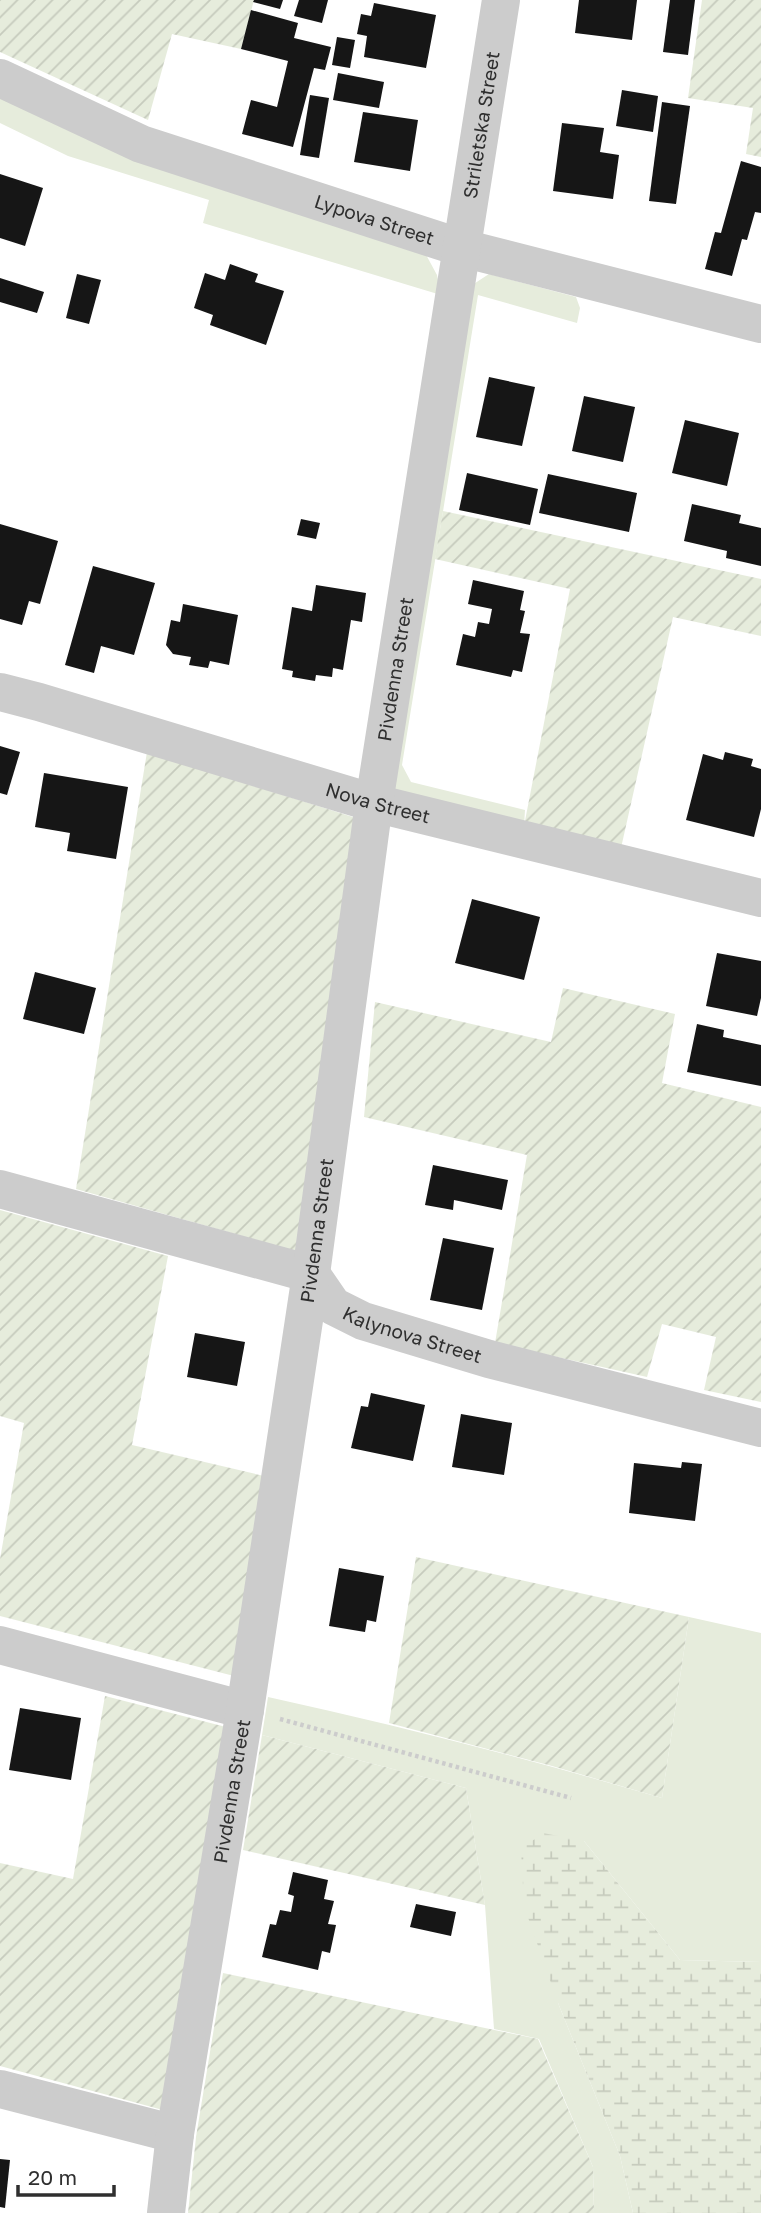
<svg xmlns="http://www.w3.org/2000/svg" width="761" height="2213" font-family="'Golos Text',sans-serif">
<defs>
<pattern id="wetland-marsh" width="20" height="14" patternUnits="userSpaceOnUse" patternTransform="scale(1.75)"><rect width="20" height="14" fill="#e6ecdc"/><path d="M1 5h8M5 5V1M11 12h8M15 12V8" fill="none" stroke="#c6cbbd"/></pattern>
<pattern id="garden-furrows" width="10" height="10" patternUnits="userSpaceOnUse" patternTransform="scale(1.75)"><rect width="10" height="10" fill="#e6ecdc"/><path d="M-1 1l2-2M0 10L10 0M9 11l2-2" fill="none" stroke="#c6cbbd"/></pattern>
</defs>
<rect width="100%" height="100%" fill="#fff"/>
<!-- green -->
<g fill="#e6ecdc">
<polygon points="0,94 424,251 437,275 441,295 203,223 209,200 68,156 0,123"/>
<polygon points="489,274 576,297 580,308 577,323 478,295 402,765 411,782 525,810 524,826 390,789 466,289"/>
<path d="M689,1617L761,1633V1962L680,1960L584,1841L558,2003L620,2156L633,2213H594L593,2167L539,2039L494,2029L485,1905L466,1788L262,1735L268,1697C401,1726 532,1760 662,1798Z"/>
</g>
<!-- wetland -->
<polygon fill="url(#wetland-marsh)" points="543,1833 584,1841 680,1960 761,1962 761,2213 633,2213 620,2156 558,2003 524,1906 521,1849"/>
<!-- garden -->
<g fill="url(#garden-furrows)">
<polygon points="0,0 254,0 241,49 172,34 148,120 0,52"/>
<polygon points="702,0 761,0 761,157 746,154 753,108 688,98"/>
<polygon points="443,511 761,579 761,636 673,617 621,848 524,826 570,589 435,559"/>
<polygon points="147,752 356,818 298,1252 76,1189"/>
<polygon points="563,988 675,1014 662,1083 761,1107 761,1402 704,1390 716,1337 662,1324 647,1377 495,1343 527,1155 364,1117 375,1002 551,1042"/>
<polygon points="0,1210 168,1256 132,1445 264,1476 234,1676 0,1616 0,1559 24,1423 0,1416"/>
<polygon points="416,1557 689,1617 662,1798 552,1766 389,1723"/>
<polygon points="105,1696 226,1727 163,2110 0,2066 0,1863 73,1879"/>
<polygon points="262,1735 466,1788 485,1905 243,1850"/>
<polygon points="223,1973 538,2039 593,2167 594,2213 188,2213 196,2137"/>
</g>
<!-- building -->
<g fill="#161616">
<polygon points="254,0 283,0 280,9 253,2"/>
<polygon points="299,0 328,0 322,23 294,16"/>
<polygon points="579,0 637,0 632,40 575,33"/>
<polygon points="670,0 695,0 688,55 663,52"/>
<polygon points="374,3 436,15 426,68 364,57 367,36 357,34 361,14 371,16"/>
<polygon points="251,10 298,23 294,38 331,47 325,70 314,68 293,147 242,134 251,100 277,107 288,61 241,49"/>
<polygon points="337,37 355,40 350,68 332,65"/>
<polygon points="338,73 384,82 379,108 333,100"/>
<polygon points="622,90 658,96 653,132 616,126"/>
<polygon points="310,95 329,98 319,158 300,155"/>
<polygon points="662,102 690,106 676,204 649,201"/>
<polygon points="363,112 418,120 410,171 354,162"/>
<polygon points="562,123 604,128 600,152 619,155 613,199 553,191"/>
<polygon points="741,161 761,167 761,213 755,212 747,240 742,239 732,276 705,269 715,232 721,233"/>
<polygon points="0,174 43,188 25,246 0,238"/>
<polygon points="230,264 258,274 255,282 284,291 266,345 210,325 213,315 194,308 205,273 225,280"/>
<polygon points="77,274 101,280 89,324 66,318"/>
<polygon points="0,278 44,292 37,313 0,302"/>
<polygon points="489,377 535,387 522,446 476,437"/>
<polygon points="584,396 635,407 623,462 572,451"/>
<polygon points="685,420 739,433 727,486 672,473"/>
<polygon points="467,473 538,489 530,525 459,510"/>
<polygon points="548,474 637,493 629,532 539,513"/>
<polygon points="692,504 741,515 739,523 761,528 761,566 726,558 727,551 684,541"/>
<polygon points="301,519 320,523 316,539 297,535"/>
<polygon points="0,524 58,541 40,604 29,601 22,625 0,619"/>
<polygon points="93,566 155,583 134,655 101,646 94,673 65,665"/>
<polygon points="473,580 524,591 520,610 525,611 520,633 530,634 522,672 513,670 511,677 456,665 463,634 475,637 478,622 489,624 492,609 468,604"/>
<polygon points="316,585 366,593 362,622 351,620 343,670 333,668 332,677 316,675 315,681 292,677 293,671 282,669 292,607 312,611"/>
<polygon points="183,604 238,615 229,665 210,661 208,668 189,665 191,657 173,654 166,645 171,620 180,622"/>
<polygon points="0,746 20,752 7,795 0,793"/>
<polygon points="725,752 753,759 751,766 761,769 761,809 754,837 686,820 703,754 723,760"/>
<polygon points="44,773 128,787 116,859 67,851 70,833 35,827"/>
<polygon points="472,899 540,917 524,980 455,963"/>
<polygon points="717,953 761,961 761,998 757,1016 706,1006"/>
<polygon points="35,972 96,988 84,1034 23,1019"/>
<polygon points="697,1024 724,1030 723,1037 761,1045 761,1086 687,1072"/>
<polygon points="433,1165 508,1180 502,1210 454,1200 453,1210 425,1205"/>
<polygon points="443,1238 494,1248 482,1310 430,1300"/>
<polygon points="195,1333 245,1342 237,1386 187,1377"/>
<polygon points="371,1393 425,1405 413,1461 351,1448 361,1406 368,1407"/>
<polygon points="461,1414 512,1423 504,1475 452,1467"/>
<polygon points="682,1462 702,1464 695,1521 629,1513 634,1463 681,1468"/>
<polygon points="339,1568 384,1576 376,1622 367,1620 365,1632 329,1626"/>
<polygon points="20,1708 81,1718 71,1780 9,1770"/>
<polygon points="293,1872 328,1880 324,1899 334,1901 328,1924 336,1925 330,1953 322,1951 318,1970 262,1957 270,1924 276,1925 280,1910 291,1912 294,1896 288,1894"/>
<polygon points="416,1904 456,1912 451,1936 410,1927"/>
<polygon points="0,2159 10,2160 5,2208 0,2207"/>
</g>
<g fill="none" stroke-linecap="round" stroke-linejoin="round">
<!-- path -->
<polyline stroke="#ccc" stroke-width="4.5" stroke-dasharray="3.5 3.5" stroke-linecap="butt" points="280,1719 571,1798"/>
<!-- minor -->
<g stroke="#ccc" stroke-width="38">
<path id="s1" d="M0,78L141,144L462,248L761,324"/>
<path id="s2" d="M0,692L39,702L374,803L761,898"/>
<path id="s3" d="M0,1189L311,1274L333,1306L363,1321L489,1359L761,1428"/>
<polyline points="0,1645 245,1710"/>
<polyline points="0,2089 175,2134"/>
<path id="s4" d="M166,2213L175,2134L245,1710L311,1274L374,803L501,0"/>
</g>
</g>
<g text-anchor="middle" stroke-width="7" stroke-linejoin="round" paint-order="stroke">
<!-- street labels -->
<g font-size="19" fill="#2f2f2f" stroke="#fff">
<text dy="7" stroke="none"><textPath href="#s4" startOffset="2112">Striletska Street</textPath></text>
<text dy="7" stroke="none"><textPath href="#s1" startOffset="401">Lypova Street</textPath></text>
<text dy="7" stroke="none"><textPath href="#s4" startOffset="1561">Pivdenna Street</textPath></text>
<text dy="7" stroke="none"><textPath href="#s2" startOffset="394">Nova Street</textPath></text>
<text dy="7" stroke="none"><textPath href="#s4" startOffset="994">Pivdenna Street</textPath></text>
<text dy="7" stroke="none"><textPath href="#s3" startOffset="446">Kalynova Street</textPath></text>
<text dy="7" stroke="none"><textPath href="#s4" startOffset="427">Pivdenna Street</textPath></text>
</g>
</g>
<!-- scale -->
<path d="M18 2185v10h96v-10" fill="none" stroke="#2f2f2f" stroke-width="3.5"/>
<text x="28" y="2185" font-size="21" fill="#2f2f2f" stroke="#ffffff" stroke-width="5" paint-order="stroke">20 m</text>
</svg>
